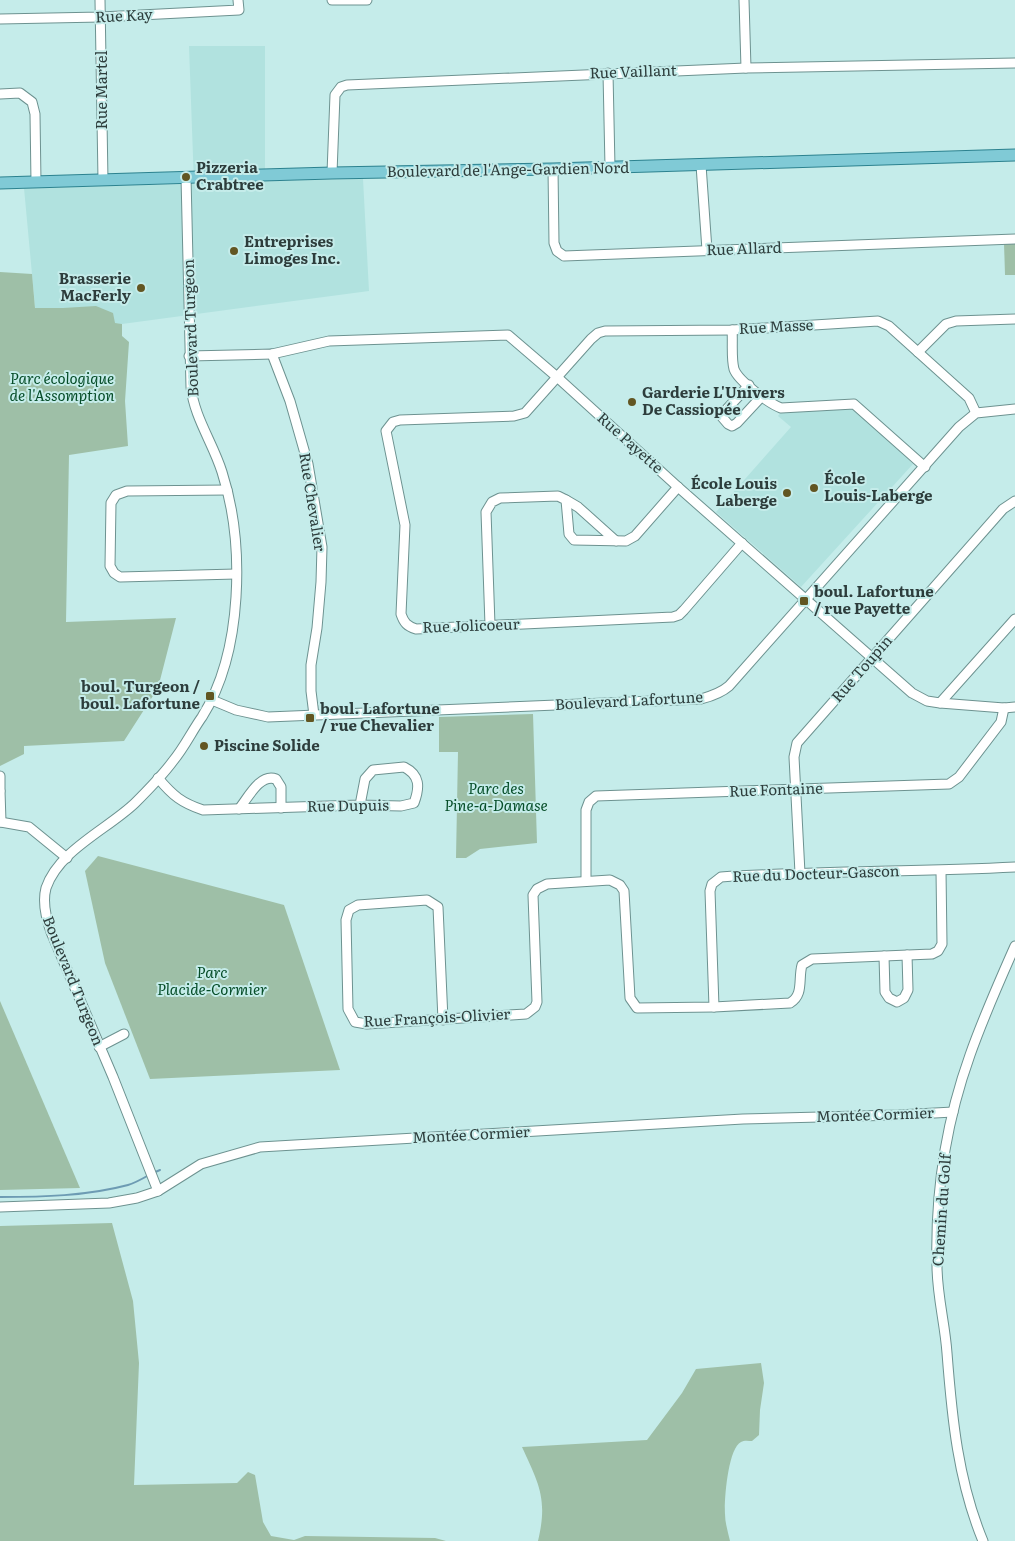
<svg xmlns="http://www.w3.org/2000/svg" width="1015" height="1541" font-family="Literata,serif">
<rect width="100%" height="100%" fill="#c5ecea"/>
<!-- built -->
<g fill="#b1e2df">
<polygon points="189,46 265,46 265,181 363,179 369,291 122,324 36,317 24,188 194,184"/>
<polygon points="840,408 852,409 860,414 913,464 801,587 716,512 791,427 778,416 782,411"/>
</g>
<!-- green -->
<g fill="#9ebfa7">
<polygon points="1015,242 1015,275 1005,275 1004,243"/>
<polygon points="0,272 32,274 35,308 63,308 96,306 113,313 115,323 122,324 122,336 129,342 125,401 128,446 69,455 66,622 176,618 158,688 124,741 24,746 24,754 0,766"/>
<polygon points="533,714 537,843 480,849 466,858 456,858 458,752 439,752 439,717"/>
<polygon points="98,856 284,905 340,1070 150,1079 105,963 85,871"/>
<polygon points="0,1001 80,1188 0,1190"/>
<polygon points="112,1223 133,1301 139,1363 134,1485 237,1483 248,1472 255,1475 263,1522 271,1536 294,1540 305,1536 435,1538 446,1541 0,1541 0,1226"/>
<path d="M761,1363L764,1383L760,1410L759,1435L752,1441C749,1441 744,1440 741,1442C728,1448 724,1501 725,1514C725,1523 728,1532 730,1541H538C548,1499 539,1484 522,1447L647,1440L682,1393L696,1369Z"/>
</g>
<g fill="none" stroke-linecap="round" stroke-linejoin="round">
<!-- stream -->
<g stroke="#6d9bb3" stroke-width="2">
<polyline points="153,1173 160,1170"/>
<path d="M0,1197C42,1197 87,1196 128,1185C135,1183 142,1179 149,1175"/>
</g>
<!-- minor casing -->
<g stroke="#6d9290" stroke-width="11">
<g id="minor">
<polyline points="100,0 103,180"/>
<polyline points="332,0 367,0"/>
<polyline points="744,0 746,68"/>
<polyline points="0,19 101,17 239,10 238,0"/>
<polyline points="608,73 610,167"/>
<polyline points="0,94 20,93 32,102 35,114 36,182"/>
<polyline points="701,165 707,250"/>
<polyline points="553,169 554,243 557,251 564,256 1015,239"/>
<polyline points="332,173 335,95 341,87 347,85 746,68 1015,63"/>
<path d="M732,330C733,341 731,358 734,369C738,381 770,404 781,408L854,404L925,467"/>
<polyline points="918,352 946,324 956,321 1015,319"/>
<polyline points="272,354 290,401 308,464 322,547 321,582 317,628 311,665 311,691 314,715"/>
<polyline points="189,356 272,354 329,341 508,335 557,377 678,487 912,693 927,701 940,703 1004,708 1015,707"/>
<polyline points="749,385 724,412 722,417 728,424 732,426 737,423 762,396"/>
<polyline points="227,490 127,491 116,495 111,503 110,566 114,573 120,577 236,574"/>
<polyline points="566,500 578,507 616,541"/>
<path d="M742,543L684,610L679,615L673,617L416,629C407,626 404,623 401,614L405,525L386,431L393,422L400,420L514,416L525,413L591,339L598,333L605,331L732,330L878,321L889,326L969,398L976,413"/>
<polyline points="490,625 486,512 492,502 500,498 558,496 566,500 569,534 574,540 626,541 635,536 678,487"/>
<path d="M212,700L236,710L268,717L701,699C712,696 721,693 729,686L959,427L976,413L1015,409"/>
<polyline points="940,703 1015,619"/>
<polyline points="0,776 0,791"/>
<path d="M158,778C173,796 182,803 203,810L360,805L401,806L414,803C420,787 420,775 404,767L373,770L365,779L360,805"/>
<polyline points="0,791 1,822"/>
<path d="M239,809C248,798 260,773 276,779L281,787V808"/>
<polyline points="0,822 29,827 67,858"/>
<polyline points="800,873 794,757 797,743 1003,509 1015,501"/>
<polyline points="586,881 586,810 589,802 596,796 949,784 959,777 1001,722 1004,708"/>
<polyline points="884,956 885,992 889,998 897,1002 904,998 908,990 907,955"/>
<path d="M714,1007L710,891L712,884L721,877C819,871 917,872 1015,867"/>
<path d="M443,1020L438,907L427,900L358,905L349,910L346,920L348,1009L355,1022L367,1024L526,1014L535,1007L537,1002L533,895L537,889L547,884L610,880L620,885L624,891L630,998L637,1008L714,1007L790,1003C804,995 798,979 802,965L812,959L932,954L938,951L942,944L941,871"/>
<polyline points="99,1047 124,1034"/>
<path d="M158,1191L113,1077L51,932C46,918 42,903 46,888C59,850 108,829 135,803C148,790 162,776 173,761C184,748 192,731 202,717C243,652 245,544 222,472C213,443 194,417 191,387L186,177"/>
<polyline points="0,1207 109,1203 137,1198 158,1191 201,1164 260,1147 743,1119 898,1115 953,1112"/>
<path d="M983,1541C958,1481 952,1418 947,1353C945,1324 937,1295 937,1266C935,1195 946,1122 970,1055C983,1018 999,982 1015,946"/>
</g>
</g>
<!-- major casing -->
<g stroke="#2c828f" stroke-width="13">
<polyline id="major" points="0,183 332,173 553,169 1015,155"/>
</g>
<!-- minor -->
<use href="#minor" stroke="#fff" stroke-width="9"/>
<!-- major -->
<use href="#major" stroke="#80cad6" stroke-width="11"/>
</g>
<!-- markers -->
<g fill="#625622" stroke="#c5ecea" stroke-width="2">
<circle cx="186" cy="177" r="5"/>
<circle cx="234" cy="251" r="5"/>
<circle cx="141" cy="288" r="5"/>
<circle cx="632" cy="402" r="5"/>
<circle cx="814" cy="488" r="5"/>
<circle cx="787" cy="493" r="5"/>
<rect x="799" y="596" width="10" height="10" rx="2.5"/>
<rect x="205" y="691" width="10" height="10" rx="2.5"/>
<rect x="305" y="713" width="10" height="10" rx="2.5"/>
<circle cx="204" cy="746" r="5"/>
</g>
<g text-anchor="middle" stroke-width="4" stroke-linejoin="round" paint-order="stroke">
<!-- street labels -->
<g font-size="15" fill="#2d3d3c" stroke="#c5ecea">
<text transform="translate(124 16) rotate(-3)" y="5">Rue Kay</text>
<text transform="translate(633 72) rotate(-2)" y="5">Rue Vaillant</text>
<text transform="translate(102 90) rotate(-90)" y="5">Rue Martel</text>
<text transform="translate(508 170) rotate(-1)" y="5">Boulevard de l'Ange-Gardien Nord</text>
<text transform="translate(744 249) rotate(-2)" y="5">Rue Allard</text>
<text transform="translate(776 327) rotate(-3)" y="5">Rue Masse</text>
<text transform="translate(191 328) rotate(-92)" y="5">Boulevard Turgeon</text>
<text transform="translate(630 443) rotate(42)" y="5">Rue Payette</text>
<text transform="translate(312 502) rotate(81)" y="5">Rue Chevalier</text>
<text transform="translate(471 626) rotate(-2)" y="5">Rue Jolicoeur</text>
<text transform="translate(862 669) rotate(-49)" y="5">Rue Toupin</text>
<text transform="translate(629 701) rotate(-3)" y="5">Boulevard Lafortune</text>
<text transform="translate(776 790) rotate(-2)" y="5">Rue Fontaine</text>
<text transform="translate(348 806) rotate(-1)" y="5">Rue Dupuis</text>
<text transform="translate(816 874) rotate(-2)" y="5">Rue du Docteur-Gascon</text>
<text transform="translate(73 981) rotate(68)" y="5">Boulevard Turgeon</text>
<text transform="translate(437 1018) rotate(-3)" y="5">Rue François-Olivier</text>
<text transform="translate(875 1115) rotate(-2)" y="5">Montée Cormier</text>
<text transform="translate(471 1135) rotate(-3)" y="5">Montée Cormier</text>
<text transform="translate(942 1210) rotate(-86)" y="5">Chemin du Golf</text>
</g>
<!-- poi labels -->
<g font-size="15" font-weight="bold" fill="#2d3d3c" stroke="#c5ecea" text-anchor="start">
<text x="196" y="173">Pizzeria<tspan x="196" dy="17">Crabtree</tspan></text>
<text x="244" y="247">Entreprises<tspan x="244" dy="17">Limoges Inc.</tspan></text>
<text x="131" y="284" text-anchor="end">Brasserie<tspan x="131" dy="17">MacFerly</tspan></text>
<text x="642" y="398">Garderie L'Univers<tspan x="642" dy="17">De Cassiopée</tspan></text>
<text x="824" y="484">École<tspan x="824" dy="17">Louis-Laberge</tspan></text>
<text x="777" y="489" text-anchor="end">École Louis<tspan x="777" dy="17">Laberge</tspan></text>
<text x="814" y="597">boul. Lafortune<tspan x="814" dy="17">/ rue Payette</tspan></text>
<text x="200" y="692" text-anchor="end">boul. Turgeon /<tspan x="200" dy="17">boul. Lafortune</tspan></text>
<text x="320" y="714">boul. Lafortune<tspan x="320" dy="17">/ rue Chevalier</tspan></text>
<text x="214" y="751">Piscine Solide</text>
</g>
<!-- park labels -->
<g font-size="15" font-style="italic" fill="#064d28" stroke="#c5ecea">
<text x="62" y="384">Parc écologique<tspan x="62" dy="17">de l'Assomption</tspan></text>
<text x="496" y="794">Parc des<tspan x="496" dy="17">Pine-a-Damase</tspan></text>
<text x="212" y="978">Parc<tspan x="212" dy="17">Placide-Cormier</tspan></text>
</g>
</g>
</svg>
